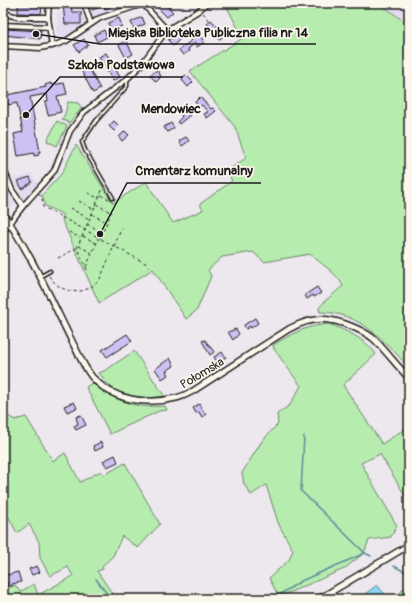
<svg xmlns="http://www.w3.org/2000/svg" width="412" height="602" font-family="Pangolin,sans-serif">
<rect width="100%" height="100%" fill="#ede7ee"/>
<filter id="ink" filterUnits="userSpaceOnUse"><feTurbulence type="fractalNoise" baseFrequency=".025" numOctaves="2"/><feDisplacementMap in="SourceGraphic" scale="8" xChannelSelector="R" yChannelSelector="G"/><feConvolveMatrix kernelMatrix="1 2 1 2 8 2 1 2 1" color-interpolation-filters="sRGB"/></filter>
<g filter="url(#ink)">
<!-- built -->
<g fill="#e3dcf0">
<polygon points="86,3 124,3 122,7 103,13 95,18 91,16"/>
<polygon points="380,3 409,3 409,24 385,7"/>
<polygon points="84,12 88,21 86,24 63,39 56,36 57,13"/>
<polygon points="31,173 39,185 26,199 23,199 13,178 24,177"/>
<polygon points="3,178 15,204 10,209 3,201"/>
</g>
<!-- green -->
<g fill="#b6edaf" stroke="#698466">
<path d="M225,3H379L409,25V367C384,341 360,312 320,312L319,308L325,301L343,286C336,272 321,264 310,254L264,262L253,252L222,257L208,270L211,276L197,310L186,319L153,269L99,303L62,220L63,216L62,214L45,206L42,195L62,173L76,145L113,203L146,182L173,223L203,210L200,204L232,181L227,171L246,158L235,127L190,71L243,38Z"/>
<polygon points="68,102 78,103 82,108 69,123 62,119 65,114"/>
<polygon points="57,121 67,126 57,146 47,141"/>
<path d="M329,324C347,331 364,338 376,354L343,385L382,444L409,426V436L407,438L409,442V502L380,454L361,463L397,526L391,537L369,540L364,553L344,569L279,597L269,578L289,560L293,550L279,525L266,485L251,495L244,484L242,473L262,441L278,424L277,414L290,405L301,386L274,349L273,345C294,333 304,326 329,324Z"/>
<path d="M134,351L165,397C146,399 123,399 109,385C105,381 102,377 99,373L106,370Z"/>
<path d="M92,383C106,393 122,403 140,406C148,407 157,406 165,406L167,410L159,411L110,434L86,387Z"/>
<polygon points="3,413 15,420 26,417 53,461 65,453 80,482 101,471 104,475 125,463 160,524 138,548 122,536 113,556 102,566 103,569 97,571 116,599 3,599 3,591 15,585 20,592 34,584 38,595 73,576 68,567 50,576 40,558 39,542 29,524 17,533 3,506 3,472 6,471 3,465"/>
<polygon points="409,583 409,599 397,599 402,590"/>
</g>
<!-- water -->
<polygon fill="#8dd4ee" stroke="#608a9a" points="377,585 389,599 358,599"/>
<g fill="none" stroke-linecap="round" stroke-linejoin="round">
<!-- stream -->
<g stroke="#608a9a" stroke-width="1.5">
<polyline points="304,436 301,491 365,553 371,556"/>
<polyline points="394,566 409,574"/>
<polyline points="96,579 111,599"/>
<polyline points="273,599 301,581 365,553"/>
</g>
</g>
<!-- building -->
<g fill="#cdc1f3" stroke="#1c1c1c">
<polygon points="63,3 71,3 72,12 81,12 81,24 65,24"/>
<polygon points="89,3 118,3 105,9 104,6 92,10"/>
<polygon points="161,3 164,3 173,12 167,17 157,7"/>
<polygon points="18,5 42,6 41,14 18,13"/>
<polygon points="142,17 145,24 134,29 131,22"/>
<polygon points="119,18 122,26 111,30 108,23"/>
<polygon points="211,20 225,34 220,39 218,39 215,35 214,36 209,29 210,28 207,23"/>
<polygon points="4,29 41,31 40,39 4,35"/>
<polygon points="104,30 107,37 97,42 94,35"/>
<polygon points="193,31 197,36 199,34 204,42 197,47 195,43 188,49 189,51 183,55 179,50 192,40 189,34"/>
<polygon points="174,36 175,37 177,36 180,39 173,46 168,40"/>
<polygon points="84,39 88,45 79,52 74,45"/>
<polygon points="126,41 133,54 126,58 119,45"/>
<polygon points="106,53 120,77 113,81 99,57"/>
<polygon points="87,64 100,89 93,93 80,68"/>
<polygon points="157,70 161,76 159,77 160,78 156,82 150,75"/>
<polygon points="186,75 193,82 188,87 182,80 183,77"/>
<polygon points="51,83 51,85 64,83 67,94 57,96 61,112 48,115 45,102 48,101 47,94 30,97 40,152 38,152 39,155 34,156 34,153 18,156 14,134 23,132 17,103 8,105 7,95 46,87 45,85"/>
<polygon points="200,97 211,109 213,108 216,111 207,118 204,114 208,112 202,105 199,107 195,102"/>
<polygon points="186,110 190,115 179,124 177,122 182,117 181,114"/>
<polygon points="114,121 119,126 114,131 109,126"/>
<polygon points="171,123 174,128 167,132 164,127"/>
<polygon points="125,131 129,135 122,141 119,137"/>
<polygon points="186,137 189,141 182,146 179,141"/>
<polygon points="30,177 32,182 22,189 18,181"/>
<polygon points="317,287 321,293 314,297 313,295 307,299 305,295"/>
<polygon points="255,318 258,323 251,328 250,326 246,329 244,325"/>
<polygon points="236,329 239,334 233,340 228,332"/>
<polygon points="127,334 132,341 107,357 102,350"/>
<polygon points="205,340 214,352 210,355 202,341"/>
<polygon points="222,352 226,357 217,362 214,357"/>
<polygon points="170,358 174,366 166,371 168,375 162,379 155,369"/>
<polygon points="74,402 77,408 67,412 64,406"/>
<polygon points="199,404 206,415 202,417 199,412 196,413 193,408"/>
<polygon points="81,415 86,425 76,430 74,426 78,424 76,417"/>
<polygon points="101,442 103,447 95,451 93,446"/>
<polygon points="115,455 118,462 107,467 103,461"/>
<polygon points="37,566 40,572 32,575 29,569"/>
<polygon points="18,572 21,582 12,584 12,586 7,586 7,582 3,583 3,575 7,574 7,575"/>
</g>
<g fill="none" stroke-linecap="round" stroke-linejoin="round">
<!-- service casing -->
<g stroke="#1c1c1c" stroke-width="5">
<g id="service">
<polyline points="113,198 85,150 82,142 96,121 127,86 127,81"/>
<polyline points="41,276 50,271"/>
</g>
</g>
<!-- minor casing -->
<g stroke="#1c1c1c" stroke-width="7">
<g id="minor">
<polyline points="49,3 48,17 52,46"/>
<polyline points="84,3 91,24"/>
<polyline points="144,5 167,30"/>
<polyline points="3,13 18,17 48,17"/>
<polyline points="3,25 49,27"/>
<polyline points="3,46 40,48 55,45 66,41 100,18 146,3"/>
<polyline points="3,167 12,190 23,206"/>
<polyline points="3,232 23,206 54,171 70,131 84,112 127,79 141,65 167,30 198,11 207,3"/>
</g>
</g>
<!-- tertiary casing -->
<g stroke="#1c1c1c" stroke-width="8">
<path id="tertiary" d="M3,213C35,260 57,313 83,363C86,368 89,374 93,378C114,401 147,405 176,398C182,397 187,394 193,391L289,329C313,316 328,317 353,327C360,330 368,334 374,339C386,351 397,366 409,378"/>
</g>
<!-- secondary casing -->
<g stroke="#1c1c1c" stroke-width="8">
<polyline id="secondary" points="319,599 409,545"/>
</g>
<!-- path -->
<g stroke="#1c1c1c" stroke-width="1" stroke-dasharray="3 3" stroke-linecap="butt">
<polyline points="203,13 209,21"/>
<polyline points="88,193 98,198"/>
<polyline points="39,194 42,198 43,207 98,237"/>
<polyline points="101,195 109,199"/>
<polyline points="79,201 93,209"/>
<polyline points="96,204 110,212"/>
<polyline points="70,208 89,219"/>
<polyline points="92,214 106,222"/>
<polyline points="87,224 102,232"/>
<polyline points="69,232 80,238"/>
<polyline points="83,236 96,243"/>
<polyline points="101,236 113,208"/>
<polyline points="101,239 100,236 98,237 98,240 101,239 147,264 150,268"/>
<polyline points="79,246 92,253"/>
<polyline points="58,258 77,248"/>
<polyline points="86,267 98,240"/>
<polyline points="87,270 77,248 103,188"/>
<path d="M49,276C62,295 85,297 100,279L123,225"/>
</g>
<!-- service -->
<use href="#service" stroke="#fbf7ec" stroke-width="2"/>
<!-- minor -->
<use href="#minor" stroke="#fbf7ec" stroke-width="4"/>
<!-- tertiary -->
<use href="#tertiary" stroke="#fbf7ec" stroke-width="5"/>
<!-- secondary -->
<use href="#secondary" stroke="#fbf7ec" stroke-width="5.5"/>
</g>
</g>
<g text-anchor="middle" stroke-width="3.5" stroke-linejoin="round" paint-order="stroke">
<!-- street labels -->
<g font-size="12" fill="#1c1c1c" stroke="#fbf7ec">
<text transform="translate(202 373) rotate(-31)" y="4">Połomska</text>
</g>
<!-- neighbourhood labels -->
<g font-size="13" font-weight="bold" fill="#1c1c1c" stroke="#fbf7ec">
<text x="171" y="113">Mendowiec</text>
</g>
</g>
<!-- callouts -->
<path fill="none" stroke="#1c1c1c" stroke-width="1.5" d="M36 34L100 44H316M26 115L60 77H183M100 234L127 183H261"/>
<g fill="#1c1c1c" stroke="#fbf7ec" stroke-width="1.5">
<circle cx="36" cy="34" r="4"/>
<circle cx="26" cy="115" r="4"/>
<circle cx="100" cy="234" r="4"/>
</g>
<g font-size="13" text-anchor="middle" font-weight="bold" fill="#1c1c1c" stroke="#fbf7ec" stroke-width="3.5" stroke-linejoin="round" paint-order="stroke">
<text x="208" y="37">Miejska Biblioteka Publiczna filia nr 14</text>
<text x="121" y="69">Szkoła Podstawowa</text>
<text x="194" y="175">Cmentarz komunalny</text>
</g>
<!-- margin -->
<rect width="412" height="602" fill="none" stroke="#fbf7ec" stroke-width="16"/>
<rect x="8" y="8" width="396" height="586" fill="none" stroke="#1c1c1c" stroke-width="1.5" filter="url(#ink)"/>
</svg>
